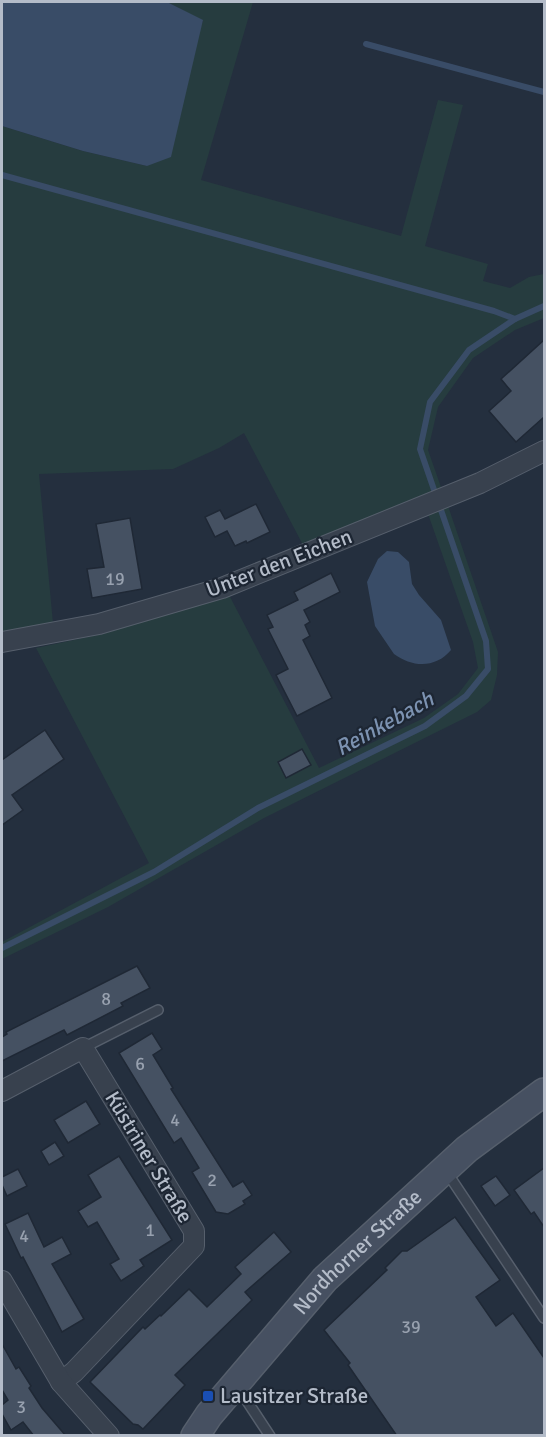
<svg xmlns="http://www.w3.org/2000/svg" width="546" height="1437" font-family="Signika,sans-serif">
<rect width="100%" height="100%" fill="#242f3e"/>
<!-- green -->
<g fill="#263c3f">
<polygon points="167,2 253,2 201,180 401,236 438,100 463,105 425,246 488,264 483,281 510,288 529,277 544,274 544,318 515,330 473,358 438,407 428,450 442,490 420,496 303,545 244,433 219,448 173,469 39,474 53,623 2,632 2,126 83,151 147,166 203,21"/>
<polygon points="447,503 498,652 497,675 491,700 477,712 264,818 108,907 2,959 2,942 149,863 36,648 102,634 228,593 319,768 424,718 458,694 478,668 473,642 427,511"/>
</g>
<!-- water -->
<g fill="#394c67">
<polygon points="2,2 167,2 203,20 171,157 147,166 83,151 2,126"/>
<path d="M387,551L398,552L409,562L412,584L419,595L441,620L451,650C436,668 413,668 394,654L375,626L367,582L378,559Z"/>
</g>
<g fill="none" stroke-linecap="round" stroke-linejoin="round">
<!-- stream -->
<g stroke="#394c67" stroke-width="6">
<polyline points="366,44 544,92"/>
<polyline points="2,175 494,311 515,319"/>
<polyline points="2,948 154,872 258,808 425,726 466,696 488,669 486,641 420,449 430,402 469,350 515,319 544,306"/>
</g>
</g>
<!-- building -->
<g fill="#455162" stroke="#1f2835" stroke-width="1.5">
<polygon points="544,340 544,417 516,442 489,411 511,391 501,379"/>
<polygon points="256,504 270,532 247,543 246,541 235,546 227,531 215,537 205,517 220,510 225,519"/>
<polygon points="130,518 142,589 92,598 87,569 104,567 96,524"/>
<polygon points="331,573 340,592 304,610 310,622 305,625 310,636 303,640 332,698 297,716 276,675 288,669 268,629 273,627 267,615 298,600 294,592"/>
<polygon points="45,730 64,759 12,795 23,810 2,825 2,760"/>
<polygon points="302,749 311,765 286,778 278,762"/>
<polygon points="137,966 150,988 121,1003 123,1006 67,1035 64,1030 2,1061 2,1037 7,1034 6,1032"/>
<polygon points="152,1033 162,1049 153,1055 173,1088 171,1089 233,1187 243,1181 252,1195 243,1201 245,1204 228,1214 216,1212 192,1172 199,1168 181,1138 174,1143 119,1053"/>
<polygon points="86,1101 100,1124 68,1143 54,1120"/>
<polygon points="55,1142 64,1156 49,1165 41,1151"/>
<polygon points="119,1156 172,1240 140,1260 144,1266 121,1281 110,1264 119,1259 97,1222 88,1227 78,1211 101,1197 88,1175"/>
<polygon points="544,1168 544,1227 534,1212 531,1214 514,1190"/>
<polygon points="18,1169 27,1186 7,1196 2,1185 2,1177"/>
<polygon points="496,1176 510,1195 495,1206 481,1186"/>
<polygon points="28,1213 44,1247 62,1237 71,1254 52,1264 84,1319 62,1332 23,1257 21,1258 5,1224"/>
<polygon points="455,1217 500,1280 476,1297 496,1326 513,1313 544,1358 544,1436 397,1436 348,1365 350,1363 324,1330 387,1270 385,1268 402,1251 407,1251"/>
<polygon points="274,1232 291,1252 245,1292 252,1300 175,1375 185,1385 143,1429 138,1425 133,1424 90,1382 143,1327 145,1329 160,1315 161,1316 189,1289 207,1307 241,1274 235,1267"/>
<polygon points="2,1344 16,1369 19,1367 31,1386 29,1388 42,1408 66,1436 34,1436 23,1422 11,1430 2,1414 2,1405 8,1400 2,1390"/>
</g>
<g fill="none" stroke-linecap="round" stroke-linejoin="round">
<!-- lane casing -->
<g stroke="#565f6c" stroke-width="12">
<g id="lane">
<polyline points="83,1048 158,1010"/>
<polyline points="446,1171 544,1318"/>
<polyline points="237,1386 270,1436"/>
</g>
</g>
<!-- street casing -->
<g stroke="#565f6c" stroke-width="22">
<g id="street">
<polyline points="2,642 99,624 222,588 480,483 544,451"/>
<polyline points="2,1091 83,1048 194,1231 194,1246 74,1372 61,1382"/>
<polyline points="2,1281 61,1382 109,1436"/>
</g>
</g>
<!-- secondary casing -->
<g stroke="#565f6c" stroke-width="30">
<g id="secondary">
<path id="s1" d="M195,1436L209,1415L325,1279L467,1149L544,1092"/>
</g>
</g>
<!-- lane -->
<use href="#lane" stroke="#38414e" stroke-width="9"/>
<!-- street -->
<use href="#street" stroke="#38414e" stroke-width="20"/>
<!-- secondary -->
<use href="#secondary" stroke="#465061" stroke-width="27"/>
</g>
<!-- markers -->
<rect fill="#1a4fb4" stroke="#1d2633" stroke-width="2" x="202" y="1390" width="12" height="12" rx="3"/>
<g text-anchor="middle" stroke-width="4.5" stroke-linejoin="round" paint-order="stroke">
<!-- number labels -->
<g font-size="18" fill="#98a1af">
<text x="115" y="585">19</text>
<text x="106" y="1005">8</text>
<text x="140" y="1070">6</text>
<text x="175" y="1126">4</text>
<text x="212" y="1186">2</text>
<text x="150" y="1236">1</text>
<text x="24" y="1242">4</text>
<text x="411" y="1333">39</text>
<text x="21" y="1413">3</text>
</g>
<!-- street labels -->
<g font-size="21" fill="#b4bcc9" stroke="#1d2633">
<text transform="translate(279 563) rotate(-21)" y="7">Unter den Eichen</text>
<text transform="translate(149 1157) rotate(59)" y="7">Küstriner Straße</text>
<text dy="7" stroke="none"><textPath href="#s1" startOffset="246">Nordhorner Straße</textPath></text>
</g>
<!-- poi labels -->
<g font-size="21" fill="#b4bcc9" stroke="#1d2633" text-anchor="start">
<text x="220" y="1403">Lausitzer Straße</text>
</g>
<!-- water labels -->
<g font-size="22" font-style="italic" fill="#7c92b1" stroke="#1d2633">
<text transform="translate(384 723) rotate(-29)" y="8">Reinkebach</text>
</g>
</g>
<!-- border -->
<rect width="546" height="1437" fill="none" stroke="#b4bcc9" stroke-width="6"/>
</svg>
